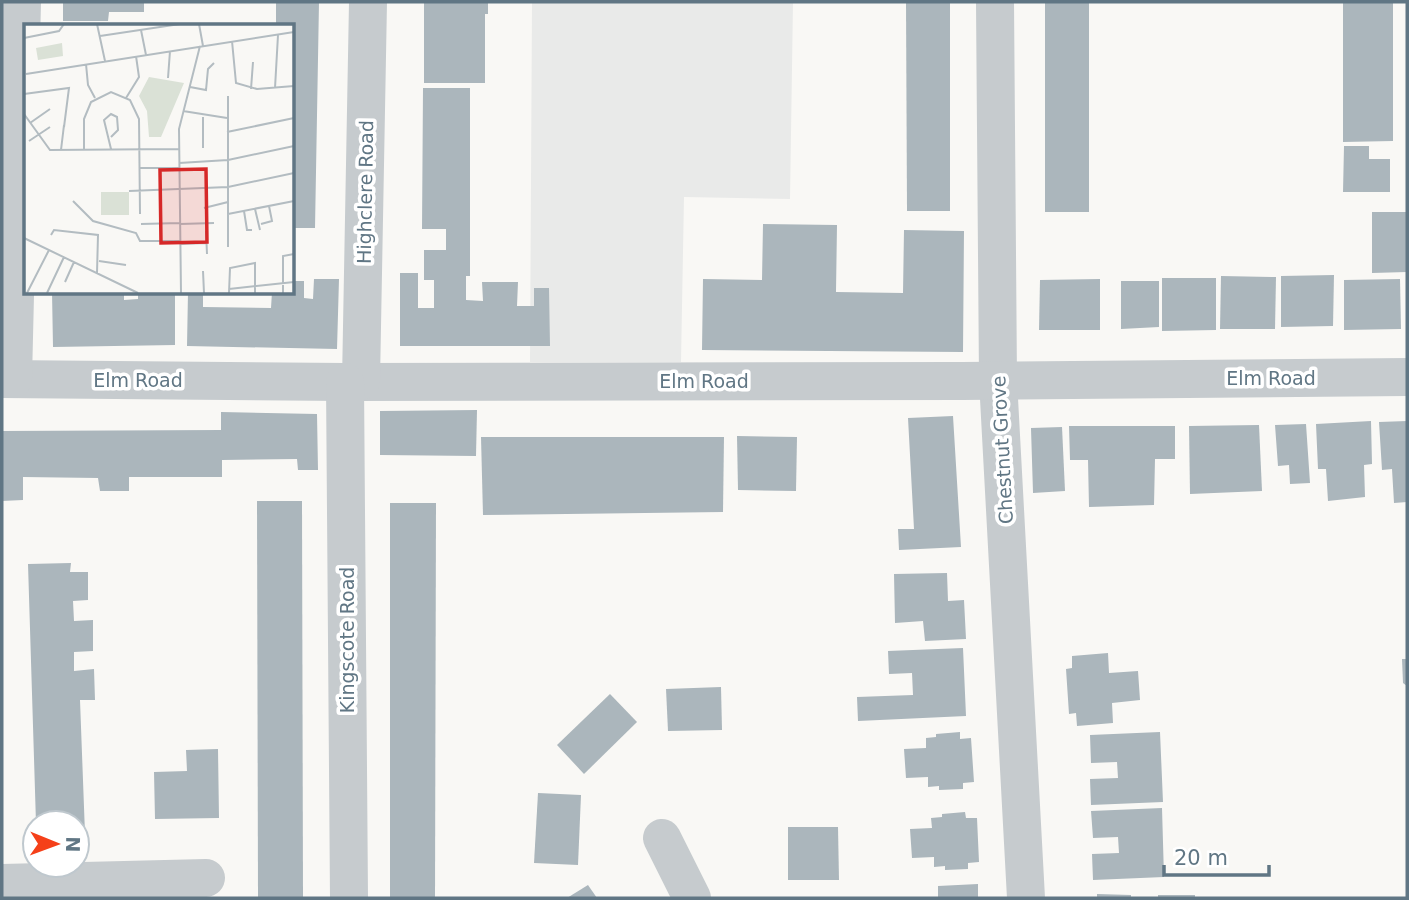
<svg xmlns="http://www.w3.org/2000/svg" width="1409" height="900" font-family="'DejaVu Sans',sans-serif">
<rect width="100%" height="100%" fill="#f9f8f5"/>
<!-- built -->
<polygon fill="#e9eae9" points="532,2 793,2 790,199 684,197 681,362 530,362"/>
<!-- building -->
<g fill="#abb6bc">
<polygon points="63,2 144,2 144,12 109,12 108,21 63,21"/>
<polygon points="276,2 319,2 315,228 292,228 292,26 276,26"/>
<polygon points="424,2 488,2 488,14 485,14 485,83 424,83"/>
<polygon points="906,2 950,2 950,211 907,211"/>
<rect x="1045" y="2" width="44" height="210"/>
<polygon points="1343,2 1393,2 1393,141 1343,142"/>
<polygon points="423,88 470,88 470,276 466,276 466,300 483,301 482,282 518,282 517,306 534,306 534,288 549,288 550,346 400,346 400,273 418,273 418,308 434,308 434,280 424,280 424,250 446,250 446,229 422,229"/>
<polygon points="1344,146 1369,146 1369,159 1390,159 1390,192 1343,192"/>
<polygon points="1372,212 1407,212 1407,272 1372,273"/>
<polygon points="763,224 837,225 836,292 903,293 904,230 964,231 963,352 702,350 703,279 762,280"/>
<polygon points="1334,275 1333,326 1281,327 1281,276"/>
<polygon points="1221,276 1276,277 1275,329 1220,329"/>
<polygon points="1162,278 1216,278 1216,330 1162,331"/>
<polygon points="314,279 339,279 337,349 187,346 188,292 203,292 203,307 271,308 272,292 292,292 292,281 304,281 304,298 313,299"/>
<polygon points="1100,279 1100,330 1039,330 1040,280"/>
<polygon points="1400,279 1401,329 1344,330 1344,280"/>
<polygon points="1121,281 1159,281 1159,327 1121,329"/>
<polygon points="52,292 124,292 124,300 138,299 138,292 175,292 175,345 53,347"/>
<polygon points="477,410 476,456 380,455 380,411"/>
<polygon points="221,412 317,414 318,470 298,470 297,459 222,460 222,477 129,477 129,491 100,491 98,478 23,477 23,500 2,501 2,431 221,430"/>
<polygon points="953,416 961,547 899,550 898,529 914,529 908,418"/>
<polygon points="1371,421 1372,464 1364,465 1365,497 1328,501 1326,469 1318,469 1316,424"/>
<polygon points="1407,421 1407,502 1394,503 1392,469 1382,470 1379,422"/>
<polygon points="1306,424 1310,483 1290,484 1289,465 1278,466 1275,425"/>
<polygon points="1259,425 1262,491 1190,494 1189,426"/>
<polygon points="1069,426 1175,426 1175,459 1155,459 1154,505 1089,507 1088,460 1070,460"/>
<polygon points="1062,427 1065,491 1033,493 1031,428"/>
<polygon points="737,436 797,437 796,491 738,490"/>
<polygon points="481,437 724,437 723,512 483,515"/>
<polygon points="257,501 302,501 303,898 258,898"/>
<polygon points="390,503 436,503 435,898 390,898"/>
<polygon points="71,563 70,572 88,572 88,600 73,601 74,621 93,620 93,651 74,652 74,671 94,669 95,700 80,700 85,834 77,834 77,823 36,823 28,564"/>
<polygon points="947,573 948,601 964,600 966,639 925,641 923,621 895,623 894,574"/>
<polygon points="963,648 966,716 858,721 857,697 913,695 912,673 889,674 888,651"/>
<polygon points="1108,653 1109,673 1138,671 1140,700 1112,703 1113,723 1077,726 1076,713 1069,714 1066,669 1072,668 1072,656"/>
<polygon points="1402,659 1407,659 1407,686 1403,683"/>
<polygon points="721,687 722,730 668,731 666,689"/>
<polygon points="610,694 637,722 584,774 557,745"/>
<polygon points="960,732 960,739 971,738 974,782 963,783 963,789 939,790 939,786 928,787 928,777 906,778 904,749 926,748 926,738 936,737 936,734"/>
<polygon points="1160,732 1163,802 1091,805 1090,779 1118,778 1117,762 1091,763 1090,735"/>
<polygon points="218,749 219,818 155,819 154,772 187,771 186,750"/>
<polygon points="538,793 581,795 578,865 534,863"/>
<polygon points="1162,808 1164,877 1093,880 1092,854 1119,853 1118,837 1093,838 1091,811"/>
<polygon points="965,812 966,818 977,818 979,862 968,863 968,869 945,870 945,866 934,867 934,857 912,858 910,829 932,828 931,818 942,817 942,814"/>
<polygon points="788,827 838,827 839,880 788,880"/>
<polygon points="978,884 978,898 938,898 938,886"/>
<polygon points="588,885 597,898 567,898"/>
<polygon points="1097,894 1131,895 1131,898 1097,898"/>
<rect x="1158" y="895" width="37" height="3"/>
</g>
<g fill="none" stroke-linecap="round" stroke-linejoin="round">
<!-- minor -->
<g stroke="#c6cbce" stroke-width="38">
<polyline points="995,2 998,380 1026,898"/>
<polyline points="2,379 345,382 962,381 1407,377"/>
<polyline points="13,379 22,2"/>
<polyline points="361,381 368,2"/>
<polyline points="345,382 349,898"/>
<polyline points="662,838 692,898"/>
<polyline points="2,883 206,878"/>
</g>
</g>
<g text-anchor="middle" stroke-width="7" stroke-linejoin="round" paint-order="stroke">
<!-- street labels -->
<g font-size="19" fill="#607684" stroke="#fff">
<text transform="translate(365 192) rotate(-89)" y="7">Highclere Road</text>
<text x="1271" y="385">Elm Road</text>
<text x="138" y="387">Elm Road</text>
<text x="704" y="388">Elm Road</text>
<text transform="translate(1002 450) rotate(-93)" y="7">Chestnut Grove</text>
<text transform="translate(347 640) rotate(-90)" y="7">Kingscote Road</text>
</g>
</g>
<!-- overview -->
<g transform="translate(24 24)">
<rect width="270" height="270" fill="#f9f8f5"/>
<path d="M38,19L39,32L14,36L12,24ZM125,53L160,59L137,113H125L123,87L115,72ZM77,168H105V191H77Z" fill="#dae1d6"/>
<path fill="none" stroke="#b3bcc1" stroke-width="2" d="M73,0L81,37M175,0L179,22M117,6L122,31M76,12L156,0M0,14L35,7L40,0M208,17L212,59L233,65L270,62M62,40L64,61L71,74M2,50L270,8M144,54L146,27M166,63L182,66L184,45L190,39M251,64L254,11M227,65L229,38M0,70L45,64L40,103M204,72V223M102,74L115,53L112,32M159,87L203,94M0,90L26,126L155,125M179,93V124M6,99L26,85M203,108L270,94M5,117L26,103M60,125V95L67,78L87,68L106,76L115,95L116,190M87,125L80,96L87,90L93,93L94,106L87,113M37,126L40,101M155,139L204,136L270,122M116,144H155M105,167L204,163L270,149M49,177L69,197L112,209L116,217H156M180,184L204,178M231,185L236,206M220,187L223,206H228M204,190L270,177M117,200L156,199M156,200L190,199M237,200L248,197L245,182M182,207L183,230M27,211L30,206L74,211L73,249M0,214L114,269M156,220L182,219M75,237L102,241M179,247L180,269M41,258L50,238M205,265L270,258M3,269L25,226M23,269L40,233M157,269L155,105L176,22M205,269L206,244L231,239V269M259,269V232L270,230"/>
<path fill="#d62828" fill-opacity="0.15" stroke="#d62828" stroke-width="3.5" d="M182,145L183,218L137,219L136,146Z"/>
<rect width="270" height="270" fill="none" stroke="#607684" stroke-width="3.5"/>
</g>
<!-- border -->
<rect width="1409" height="900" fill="none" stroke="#607684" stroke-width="7"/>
<!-- north arrow -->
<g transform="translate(56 844) rotate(91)"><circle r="33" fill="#ffffff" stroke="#bfc8ce" stroke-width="2"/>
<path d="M0-5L12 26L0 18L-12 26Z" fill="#f54019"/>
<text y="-10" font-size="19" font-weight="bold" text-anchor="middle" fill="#607684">N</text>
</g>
<!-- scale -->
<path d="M1164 865v10h105v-10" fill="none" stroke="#607684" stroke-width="3.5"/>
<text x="1174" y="865" font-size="21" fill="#607684" stroke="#ffffff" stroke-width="5" paint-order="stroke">20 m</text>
</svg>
